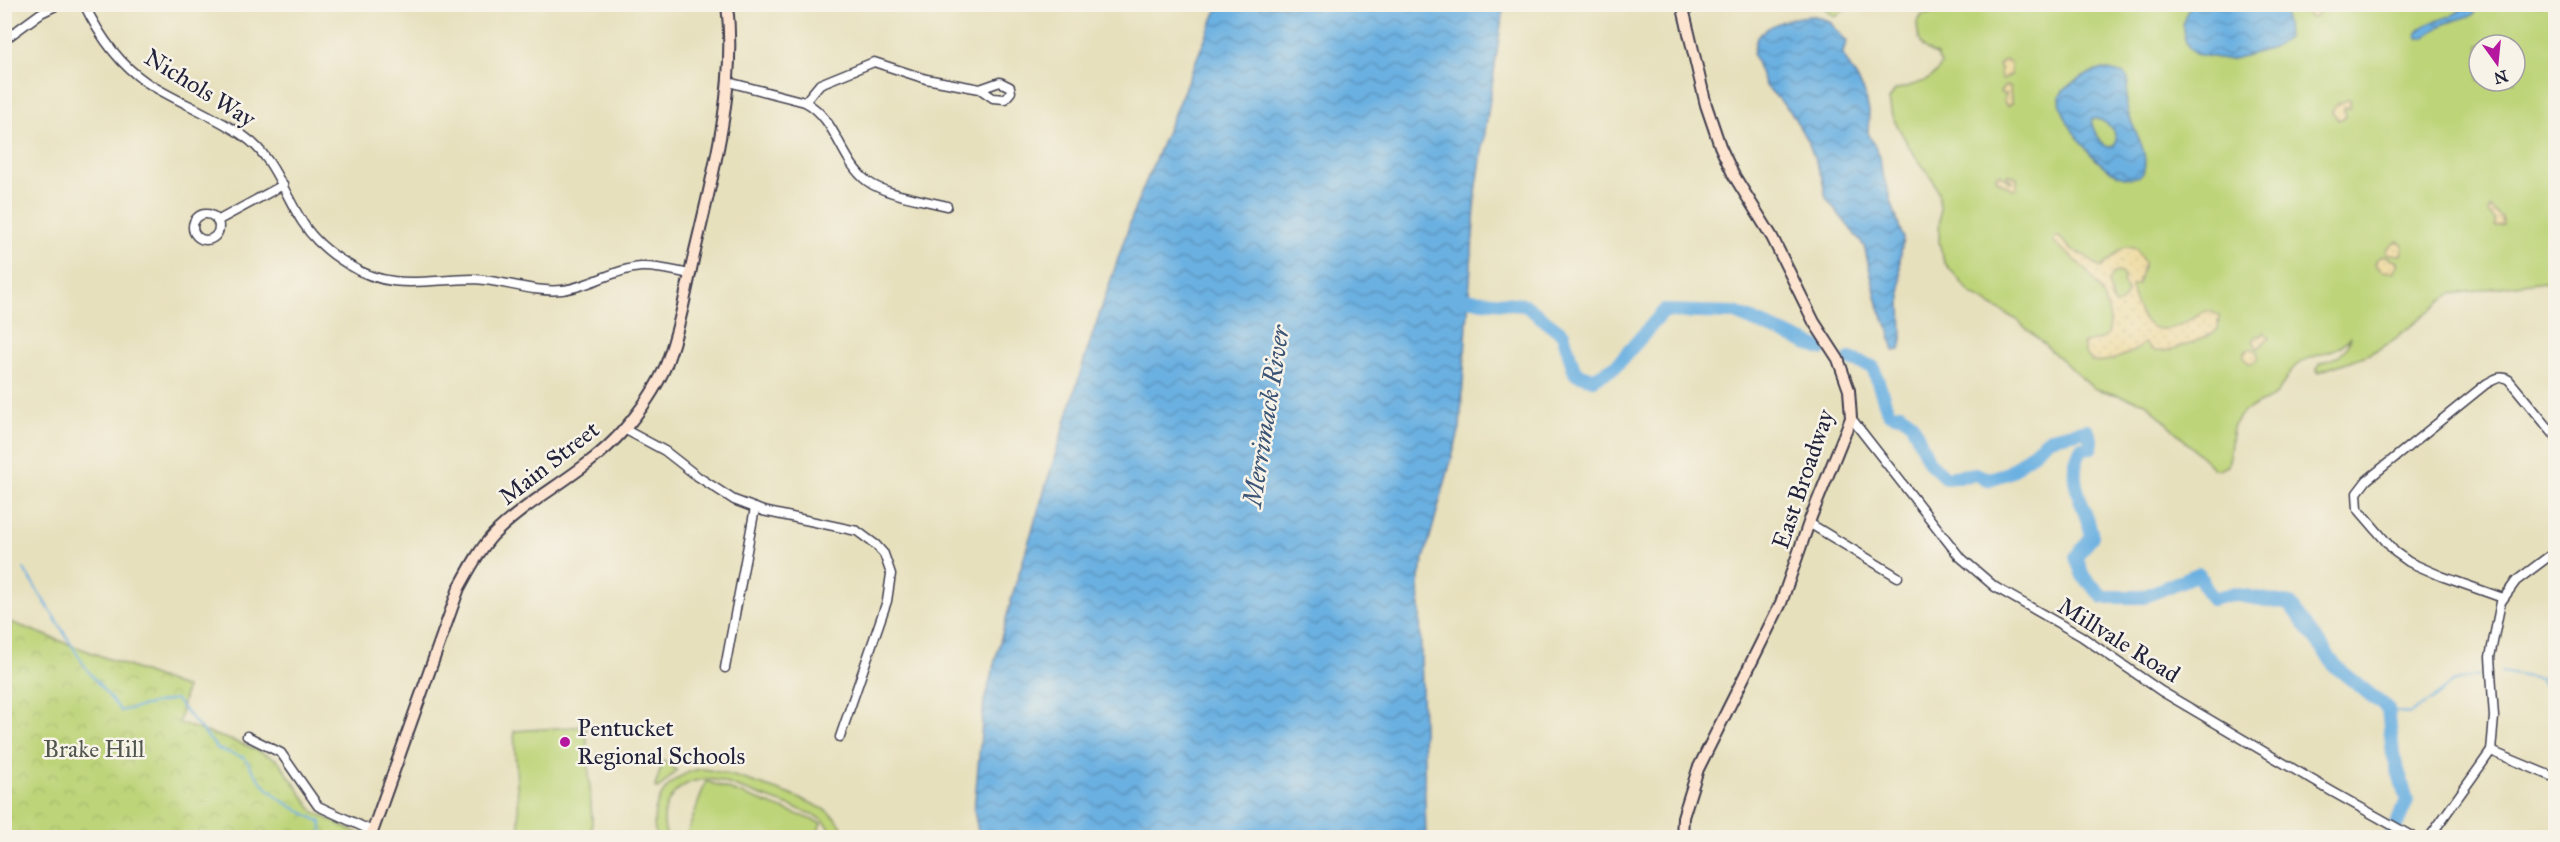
<svg xmlns="http://www.w3.org/2000/svg" width="2560" height="842" font-family="'IM FELL Great Primer',serif">
<defs>
<pattern id="sand-dots" width="8" height="8" patternUnits="userSpaceOnUse" patternTransform="scale(1.5)"><rect width="8" height="8" fill="#eeda9e"/><path d="M2 2h.1M6 6h.1" fill="none" stroke="#ccbb89" stroke-width="1.8" stroke-linecap="round"/></pattern>
<pattern id="park-crowns" width="20" height="18" patternUnits="userSpaceOnUse" patternTransform="scale(1.5)"><rect width="20" height="18" fill="#bed479"/><path d="M2 6a3 3 0 1 1 6 0M12 15a3 3 0 1 1 6 0" fill="none" stroke="#a3b66a"/></pattern>
<pattern id="water-waves" width="16" height="10" patternUnits="userSpaceOnUse" patternTransform="scale(1.5)"><rect width="16" height="10" fill="#6bb0e1"/><path d="M0 5q4-4 8 0t8 0" fill="none" stroke="#588fb8"/></pattern>
</defs>
<rect width="100%" height="100%" fill="#f7f3e8"/>
<filter id="ink" filterUnits="userSpaceOnUse"><feTurbulence type="fractalNoise" baseFrequency=".0167" numOctaves="2"/><feDisplacementMap in="SourceGraphic" scale="12" xChannelSelector="R" yChannelSelector="G"/><feConvolveMatrix kernelMatrix="1 2 1 2 8 2 1 2 1" color-interpolation-filters="sRGB"/></filter>
<filter id="wash" filterUnits="userSpaceOnUse"><feTurbulence type="fractalNoise" baseFrequency=".008" numOctaves="4" result="noise"/><feDisplacementMap in="SourceGraphic" scale="24" xChannelSelector="R" yChannelSelector="G"/><feGaussianBlur stdDeviation="1.35" result="paint"/><feColorMatrix in="noise" values="0 0 0 0 0 0 0 0 0 0 0 0 0 0 0 0 0 1.4 0 .05"/><feComposite in="paint" operator="in"/></filter>
<g filter="url(#wash)">
<rect width="100%" height="100%" fill="#e7e0bd"/>
<!-- grass -->
<g fill="#bed479" stroke="#707b5a" stroke-width="1.5" fill-rule="evenodd">
<polygon points="1821,5 1848,5 1844,11 1835,17"/>
<path d="M1945,5H2555V292L2544,281L2451,294L2388,344L2367,355L2318,372L2317,370L2319,364C2334,359 2349,353 2351,336C2338,355 2315,352 2298,364C2289,370 2284,385 2277,394C2271,400 2260,403 2252,407C2225,419 2234,442 2228,466L2221,469H2214L2146,403L2093,388L2017,320L1971,294L1944,262L1939,242L1940,208L1938,192L1933,180L1911,150L1892,116L1889,100L1895,90C1913,84 1934,83 1941,65L1937,55C1920,51 1918,39 1917,23L1922,15L1939,12ZM2479,45H2515V81H2479Z"/>
<polygon points="586,726 593,837 520,837 514,731"/>
<polygon points="663,761 677,770 658,789 655,787"/>
<path d="M700,769C720,769 811,800 828,812C837,818 843,827 847,837H837L824,821L812,814L720,781C684,772 654,802 667,837H656C648,804 667,776 700,769Z"/>
<polygon points="706,781 821,823 816,837 686,837"/>
</g>
<!-- sand -->
<g fill="url(#sand-dots)" stroke="#887e6c" stroke-width="1.5" fill-rule="evenodd">
<polygon points="2304,5 2320,5 2318,13 2313,18 2309,17"/>
<polygon points="2005,60 2011,62 2011,75 2003,79 2001,78 1999,65"/>
<polygon points="2005,86 2010,87 2011,104 2007,106 2003,100 2006,94 2002,94 2000,92"/>
<polygon points="2347,100 2350,100 2349,109 2344,107 2346,117 2338,120 2332,111 2336,104"/>
<polygon points="2001,174 2010,182 2012,181 2007,177 2008,174 2017,178 2017,188 2012,189 1997,180 1996,176"/>
<polygon points="2490,207 2502,218 2503,225 2495,226 2495,219 2488,212"/>
<path d="M2055,237H2059L2073,251L2084,255L2100,268L2124,247L2136,248L2144,263L2138,284L2131,286V288C2139,316 2147,340 2182,324C2193,319 2198,311 2211,311L2219,316L2218,329C2211,337 2165,354 2155,351C2150,349 2148,344 2144,343C2134,354 2106,364 2092,361L2085,353L2083,343C2102,340 2113,339 2109,315C2103,281 2079,262 2053,242ZM2119,272L2124,276L2123,282L2127,293L2122,303L2116,305L2112,301L2108,282L2113,273Z"/>
<polygon points="2398,241 2403,246 2401,255 2388,254 2386,250 2394,242"/>
<polygon points="2383,255 2397,261 2397,266 2393,272 2382,271 2375,265 2377,259"/>
<polygon points="2263,332 2269,337 2258,349 2253,341 2258,335 2262,336"/>
<circle cx="2251" cy="356" r="7"/>
</g>
<!-- park -->
<polygon fill="url(#park-crowns)" stroke="#707b5a" stroke-width="1.5" points="5,620 186,688 179,723 245,745 278,760 314,812 359,834 358,837 5,837"/>
<!-- water -->
<g fill="url(#water-waves)" stroke="#46698e" stroke-width="1.5" fill-rule="evenodd">
<path d="M2466,4L2478,5L2473,15L2444,24L2423,38H2418L2416,35C2424,17 2455,22 2466,4Z"/>
<polygon points="1219,5 1504,5 1476,193 1460,428 1419,577 1426,837 979,837 974,810 984,702 1013,593 1087,351 1135,208"/>
<path d="M2193,5H2285L2287,38L2273,48L2230,60L2195,54C2180,43 2179,16 2193,5Z"/>
<path d="M1815,16L1829,21L1847,42L1843,52V55L1864,91L1869,111L1868,133L1880,157L1882,172L1903,238L1900,260L1902,339L1900,350L1894,351L1889,331L1879,308L1864,246L1826,198L1822,178L1809,144L1791,112L1765,85L1753,54L1757,37C1771,22 1795,16 1815,16Z"/>
<path d="M2104,69L2124,74L2128,79C2128,89 2125,98 2127,108C2131,130 2151,149 2143,173C2115,197 2059,123 2060,98C2060,86 2093,71 2104,69ZM2092,118C2105,119 2121,133 2114,146L2108,147C2100,143 2090,126 2092,118Z"/>
</g>
<g fill="none" stroke-linecap="round" stroke-linejoin="round">
<!-- stream -->
<g stroke="#6bb0e1" stroke-width="2">
<path d="M24,569L88,671L121,711L175,699L218,749L245,758C266,795 285,804 321,822L323,838"/>
<polyline points="2501,672 2540,679 2556,670"/>
<polyline points="2540,680 2556,702"/>
<polyline points="2388,709 2408,714 2430,701 2452,682 2479,675"/>
</g>
<!-- river -->
<g stroke="#6bb0e1" stroke-width="14">
<polyline points="1452,298 1525,305 1563,334 1575,373 1593,379 1615,367 1664,311 1735,313 1821,349"/>
<path d="M1850,359L1873,367L1888,412L1894,415L1900,414L1912,423L1929,462L1946,478L1976,474L1987,480L2010,472L2050,438L2087,430L2092,441L2091,447L2082,448C2063,478 2086,506 2092,536L2076,557L2083,576L2103,597H2143L2198,574L2212,599L2232,594L2290,604L2336,667L2388,709L2393,754L2407,800L2391,838"/>
</g>
</g>
</g>
<g filter="url(#ink)">
<g fill="none" stroke-linecap="round" stroke-linejoin="round">
<!-- street casing -->
<g stroke="#403e4e" stroke-width="11">
<g id="street">
<path d="M84,4C98,33 119,64 146,82C177,102 214,115 245,137C274,157 284,194 303,223C314,241 331,254 349,265C391,292 428,279 473,279C503,280 532,293 562,290C589,287 614,269 641,267C657,266 674,271 690,274"/>
<polyline points="4,40 41,13 60,4"/>
<path d="M728,82L805,102C837,119 840,160 867,181C885,195 925,200 947,206"/>
<polyline points="805,102 820,84 874,62 926,79 980,89 993,98 1005,99 1011,92 1010,87 1000,82 980,89"/>
<circle cx="206" cy="227" r="13"/>
<polyline points="217,221 283,185"/>
<polyline points="1851,418 1959,556 1995,587 2081,636 2161,691 2331,791 2415,838"/>
<polyline points="624,429 665,451 697,476 734,500 763,511 857,531 876,545 884,554 891,574 887,601 840,737"/>
<polyline points="1809,523 1898,577"/>
<path d="M2503,598L2441,576L2409,562L2395,552L2358,509L2357,493L2367,480L2486,384C2494,380 2501,374 2509,380L2556,437"/>
<polyline points="725,668 755,508"/>
<polyline points="247,736 281,753 318,806 372,831"/>
<polyline points="2491,751 2556,778"/>
<polyline points="2429,838 2491,751 2494,717 2490,657 2501,602 2516,581 2556,551"/>
</g>
</g>
<!-- secondary casing -->
<g stroke="#403e4e" stroke-width="14">
<g id="secondary">
<path d="M370,838L459,588C469,570 479,550 493,535C532,496 584,474 621,433C638,414 656,389 666,365C679,330 686,292 694,255C713,174 737,88 727,4"/>
<polyline points="1682,838 1683,817 1698,769 1781,603 1811,517 1851,418 1849,390 1838,359 1814,322 1772,237 1733,174 1720,146 1706,105 1682,4"/>
</g>
</g>
<!-- street -->
<use href="#street" stroke="#fff" stroke-width="8"/>
<!-- secondary -->
<use href="#secondary" stroke="#fde4d1" stroke-width="10"/>
</g>
</g>
<!-- markers -->
<circle fill="#b5179e" stroke="#f7f3e8" stroke-width="2" cx="565" cy="742" r="6"/>
<g text-anchor="middle" stroke-width="5" stroke-linejoin="round" paint-order="stroke">
<!-- street labels -->
<g font-size="24" fill="#22223b" stroke="#f7f3e8">
<text transform="translate(200 88) rotate(32)" y="8">Nichols Way</text>
<text transform="translate(549 463) rotate(-38)" y="8">Main Street</text>
<text transform="translate(1803 479) rotate(-71)" y="8">East Broadway</text>
<text transform="translate(2119 640) rotate(32)" y="8">Millvale Road</text>
</g>
<!-- poi labels -->
<g font-size="24" fill="#22223b" stroke="#f7f3e8" text-anchor="start">
<text x="577" y="736">Pentucket<tspan x="577" dy="28">Regional Schools</tspan></text>
</g>
<!-- park labels -->
<g font-size="24" fill="#51574e" stroke="#f7f3e8">
<text x="94" y="757">Brake Hill</text>
</g>
<!-- water labels -->
<g font-size="26" font-style="italic" fill="#3c5475" stroke="#f7f3e8">
<text transform="translate(1266 416) rotate(-81)" y="9">Merrimack River</text>
</g>
</g>
<!-- margin -->
<rect width="2560" height="842" fill="none" stroke="#f7f3e8" stroke-width="24"/>
<!-- north arrow -->
<g transform="translate(2497 63) rotate(165)"><circle r="28" fill="#f7f3e8" stroke="#a29fa3" stroke-width="1.5"/>
<path d="M0-4.5L10 22L0 15L-10 22Z" fill="#b5179e"/>
<text y="-9" font-size="16" font-weight="bold" text-anchor="middle" fill="#22223b">N</text>
</g>
</svg>
